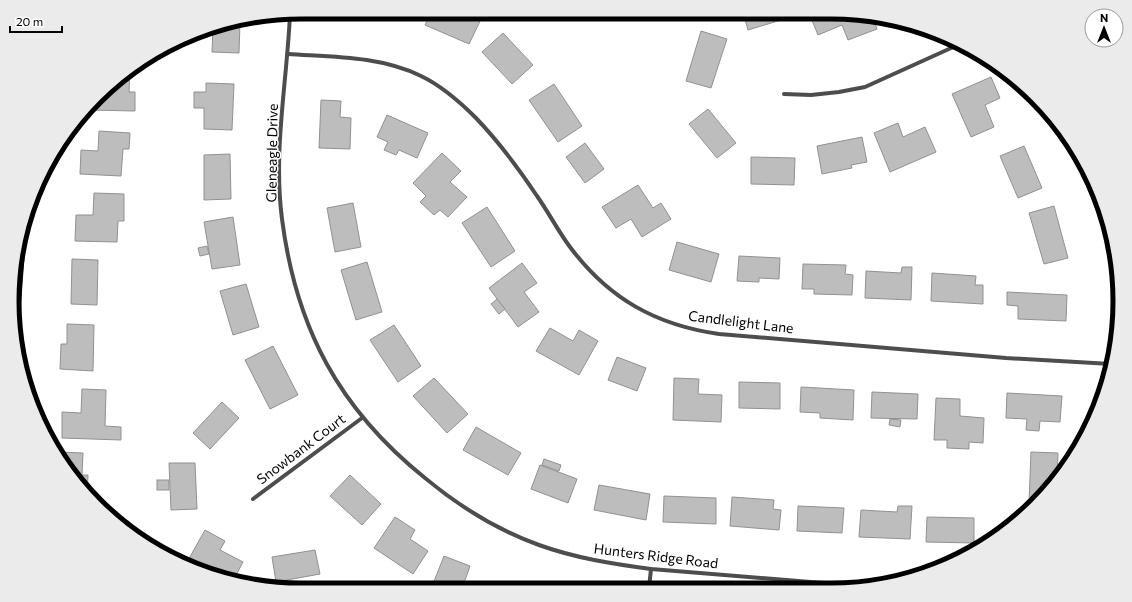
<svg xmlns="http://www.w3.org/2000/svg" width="1132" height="602" font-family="Commissioner,sans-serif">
<rect width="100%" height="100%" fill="#fff"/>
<!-- building -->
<g fill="#bdbdbd" stroke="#919191">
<polygon points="336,12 361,12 361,16 336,15"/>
<polygon points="431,12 457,12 462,14 463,12 476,12 483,15 469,44 425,25"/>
<polygon points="743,12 790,13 791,17 748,30"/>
<polygon points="809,13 850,13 872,16 877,29 848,40 842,25 818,35"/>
<polygon points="240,22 239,53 212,52 213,27"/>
<polygon points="701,31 727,39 711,88 686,81"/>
<polygon points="503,33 533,65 512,84 482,52"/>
<polygon points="130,69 129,92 135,92 135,111 90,110 125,72"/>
<polygon points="991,77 1000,98 985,105 994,127 971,137 952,94"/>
<polygon points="206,83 234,84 232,130 204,129 204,108 194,108 194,92 206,92"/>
<polygon points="554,84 582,126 558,142 529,100"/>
<polygon points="321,100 341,101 340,117 351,118 350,149 319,148"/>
<polygon points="708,109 736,143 717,158 689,124"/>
<polygon points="387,115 428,133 417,158 399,150 396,155 384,150 388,142 377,137"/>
<polygon points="898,123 903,137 925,127 936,152 890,172 874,133"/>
<polygon points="99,131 130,133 129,149 123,149 121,176 80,174 81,150 98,151"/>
<polygon points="862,137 867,162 851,165 852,168 822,174 817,146"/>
<polygon points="585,143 604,169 585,183 566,157"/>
<polygon points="1024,146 1042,188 1018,198 1000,156"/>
<polygon points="442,153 461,171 450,182 467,197 448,217 440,210 434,215 420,202 426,196 413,183"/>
<polygon points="230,154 231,199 204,200 204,155"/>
<polygon points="751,157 795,158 794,185 751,184"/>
<polygon points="638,185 653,208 661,203 671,219 642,237 631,219 616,228 602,207"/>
<polygon points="94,193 124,194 124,221 118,221 117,242 75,241 76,215 93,215"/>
<polygon points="353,203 361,247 335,252 327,208"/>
<polygon points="1054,206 1068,258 1044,264 1029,213"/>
<polygon points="487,207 515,251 491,267 462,223"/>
<polygon points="233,217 240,265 212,269 204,222"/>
<polygon points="677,242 719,254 711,282 669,270"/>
<polygon points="207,246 209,254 200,256 198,248"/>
<polygon points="739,256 780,258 779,279 759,278 759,282 737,281"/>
<polygon points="72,259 98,260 97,305 71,304"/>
<polygon points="367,262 382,312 356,320 341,270"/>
<polygon points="522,263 537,283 524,292 539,312 518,327 489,288"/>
<polygon points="803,264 846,265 845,274 853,275 852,295 814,294 814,289 802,289"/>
<polygon points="902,267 912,267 911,300 865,298 866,271 901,273"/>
<polygon points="932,273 976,276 975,285 983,285 983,304 931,301"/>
<polygon points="246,284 259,327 233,335 220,291"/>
<polygon points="1007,292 1067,295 1066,321 1018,319 1018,306 1007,305"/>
<polygon points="497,299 505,309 499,314 491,304"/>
<polygon points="67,324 94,325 93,371 60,369 61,344 67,344"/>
<polygon points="394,325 421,366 398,382 370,340"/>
<polygon points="550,328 573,341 579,330 598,341 579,375 536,351"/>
<polygon points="273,346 298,395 270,409 245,360"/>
<polygon points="617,357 646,368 637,391 608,380"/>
<polygon points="434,378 468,414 447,433 413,396"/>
<polygon points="674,378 699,379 698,394 722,395 721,422 673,420"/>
<polygon points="739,382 780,383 780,409 739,408"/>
<polygon points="801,387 854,390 853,420 820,418 820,413 800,412"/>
<polygon points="82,389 106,390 105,426 121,427 121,440 62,438 62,412 81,413"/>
<polygon points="872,392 918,394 917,419 871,418"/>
<polygon points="1007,393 1062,396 1060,422 1040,421 1039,431 1026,430 1027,419 1006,418"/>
<polygon points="936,398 960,399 960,416 984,418 983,443 969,442 969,449 947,448 947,440 934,440"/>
<polygon points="222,402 239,418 210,449 193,433"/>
<polygon points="890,419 901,420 900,427 889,425"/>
<polygon points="476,427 521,453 508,475 463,450"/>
<polygon points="59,452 83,453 82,475 88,475 87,494"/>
<polygon points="1031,452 1058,453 1057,480 1048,492 1035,504 1029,503"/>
<polygon points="544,459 561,465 559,471 542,465"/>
<polygon points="169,463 195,463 197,509 171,510"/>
<polygon points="540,465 577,479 568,503 531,489"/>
<polygon points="350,475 381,504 362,525 330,496"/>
<rect x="157" y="480" width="12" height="10"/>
<polygon points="599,485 650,494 646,520 594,510"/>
<polygon points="664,496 716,498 716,524 663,522"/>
<polygon points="732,497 774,500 773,509 781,510 779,530 730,526"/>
<polygon points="798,506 844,508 842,533 797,531"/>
<polygon points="898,506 912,506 910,539 859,537 861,510 897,512"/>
<polygon points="395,517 415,530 410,539 428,551 413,574 374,548"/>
<polygon points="927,517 974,518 974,543 926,542"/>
<polygon points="205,530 225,541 220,550 243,562 233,581 228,580 208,570 207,572 186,564"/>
<polygon points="998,530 1004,531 997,536"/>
<polygon points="315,550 320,574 276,582 272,557"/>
<polygon points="444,556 470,566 462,589 431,589"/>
<polygon points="511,585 523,589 510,589"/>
</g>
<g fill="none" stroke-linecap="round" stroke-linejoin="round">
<!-- street -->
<g stroke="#4d4d4d" stroke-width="4">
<path d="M290,14C287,82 273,151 282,219C296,328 339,409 425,478C460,507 497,530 539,545C575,558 613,564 651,569L872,587"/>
<path d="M288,54C333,57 380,56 421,76C442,86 460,102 476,118C499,142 519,169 537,196C549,213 558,231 570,247C609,299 656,325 719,334L1006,358L1111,364"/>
<polyline points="784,94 811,95 839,92 865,87 960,44"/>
<path d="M1079,155C1100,203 1117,242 1116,295C1116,319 1110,344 1111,368"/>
<polyline points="253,499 362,418"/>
<polyline points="649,588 651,569"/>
</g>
<!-- secondary -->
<polyline stroke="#1a1a1a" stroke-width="8" points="15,332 23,223"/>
</g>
<g text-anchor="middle" stroke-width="3" stroke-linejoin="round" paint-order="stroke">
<!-- street labels -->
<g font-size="14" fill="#000" stroke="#fff">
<text transform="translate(272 153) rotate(-89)" y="5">Gleneagle Drive</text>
<text transform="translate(741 322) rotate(7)" y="5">Candlelight Lane</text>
<text transform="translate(301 449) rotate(-37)" y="5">Snowbank Court</text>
<text transform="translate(656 556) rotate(7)" y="5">Hunters Ridge Road</text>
</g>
</g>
<!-- crop -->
<path d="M0 0H1132V602H0ZM301 19H831A282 282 0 0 1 1113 301V301A282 282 0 0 1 831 583H301A282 282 0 0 1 19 301V301A282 282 0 0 1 301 19Z" fill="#ebebeb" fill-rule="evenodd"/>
<path fill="none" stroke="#000" stroke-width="5" d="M301 19H831A282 282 0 0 1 1113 301V301A282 282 0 0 1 831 583H301A282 282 0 0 1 19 301V301A282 282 0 0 1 301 19Z"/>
<!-- north arrow -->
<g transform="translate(1104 28)"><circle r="19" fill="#ffffff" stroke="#999999"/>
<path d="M0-3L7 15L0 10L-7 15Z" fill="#000000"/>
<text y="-6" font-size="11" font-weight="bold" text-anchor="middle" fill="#000000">N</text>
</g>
<!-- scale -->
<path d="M10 26v6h52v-6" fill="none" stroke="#000000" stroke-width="2"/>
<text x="16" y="26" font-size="12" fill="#000000" stroke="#ffffff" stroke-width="3" paint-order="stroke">20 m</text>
</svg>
